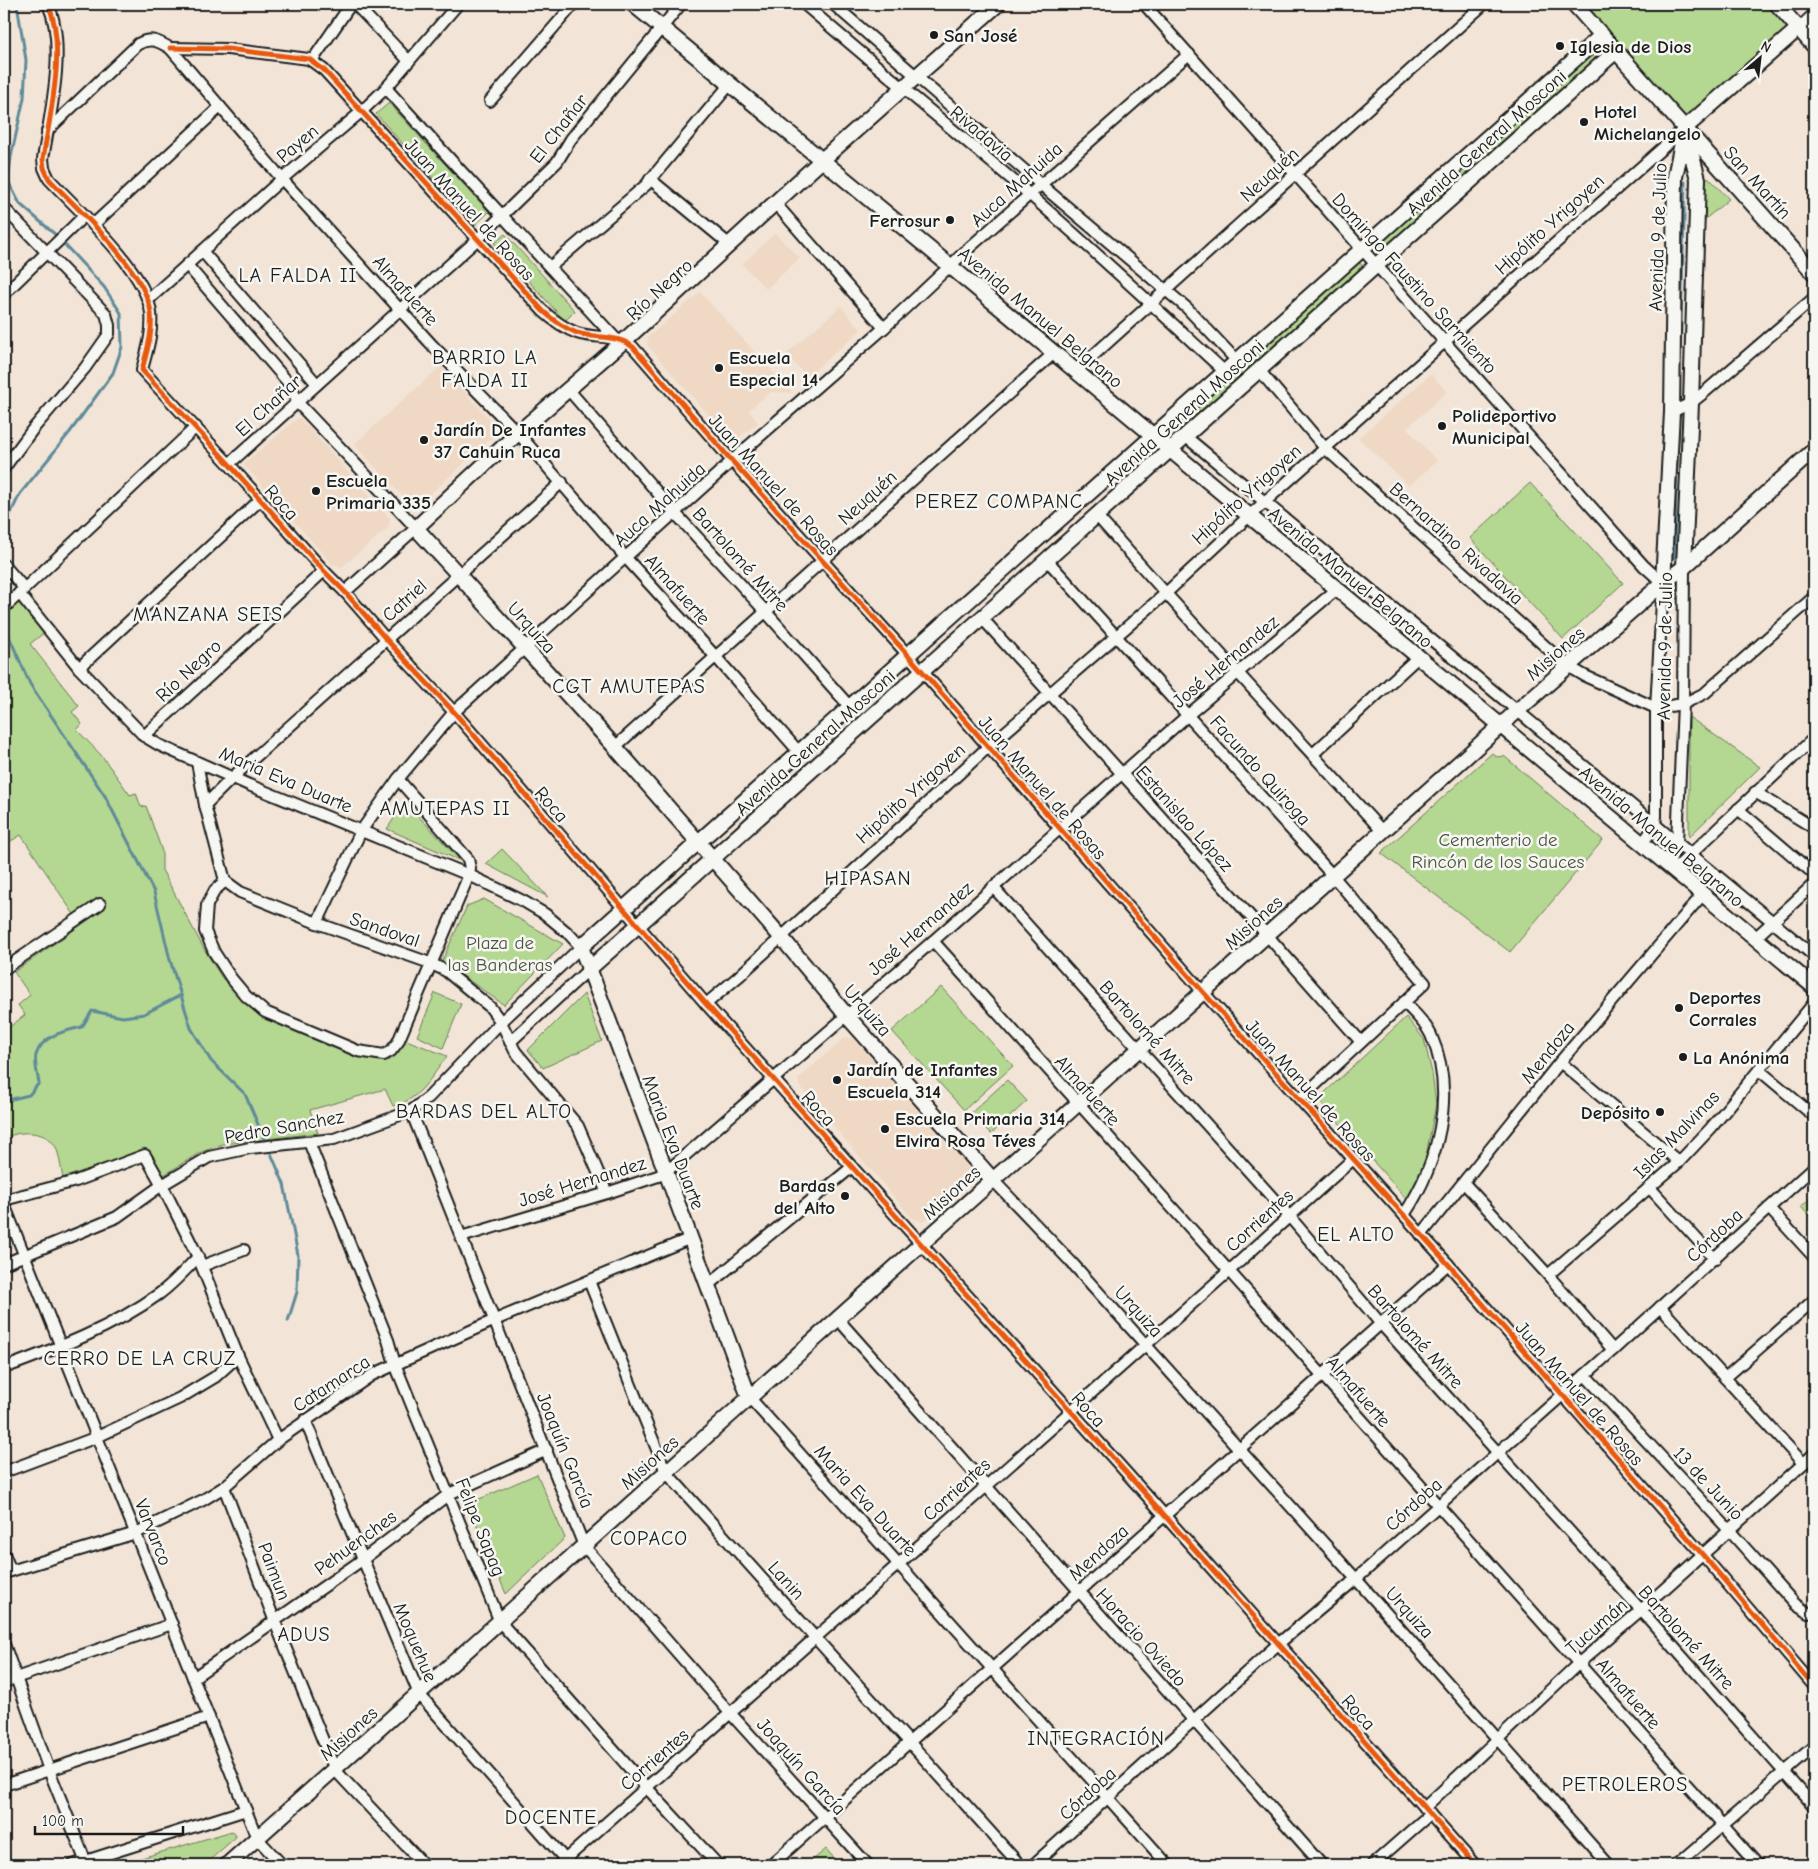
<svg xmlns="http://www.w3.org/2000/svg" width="1818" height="1869" font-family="'Comic Neue',sans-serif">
<rect width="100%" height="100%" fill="#f2e5d7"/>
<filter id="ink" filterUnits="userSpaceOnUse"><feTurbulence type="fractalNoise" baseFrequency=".02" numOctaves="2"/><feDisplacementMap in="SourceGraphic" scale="10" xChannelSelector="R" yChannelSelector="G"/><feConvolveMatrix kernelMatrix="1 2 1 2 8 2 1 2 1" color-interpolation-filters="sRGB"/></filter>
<g filter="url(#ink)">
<!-- built -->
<g fill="#efd9c4">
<polygon points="775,233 800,258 766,289 742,264"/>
<polygon points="700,292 792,393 771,392 749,410 758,423 737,439 725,434 647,345 648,337"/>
<polygon points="841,306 861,330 807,377 786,354"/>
<polygon points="441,366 496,426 494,436 418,505 411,506 354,444"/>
<polygon points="1431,374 1447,392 1407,428 1437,461 1409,486 1358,438"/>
<polygon points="299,417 390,518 389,527 342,567 332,564 243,464"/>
<polygon points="845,1037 854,1039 972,1171 971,1181 923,1222 912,1218 799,1086 798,1079"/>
</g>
<!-- green -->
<g fill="#b4d791" stroke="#687a56">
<polygon points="1581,4 1769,4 1785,21 1787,27 1785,32 1686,117 1683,116"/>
<polygon points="1590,52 1598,62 1384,255 1375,245"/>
<polygon points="389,103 489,212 475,225 376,114"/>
<polygon points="1708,177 1729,199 1703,221 1705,181"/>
<polygon points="505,234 575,311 565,321 494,243"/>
<polygon points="1358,261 1367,271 1187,431 1176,426"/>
<polygon points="1530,483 1623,583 1563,639 1470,538"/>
<path d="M18,597L45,632L30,644L79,706L72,712L82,724L77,730L102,756L130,795L136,793L141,807L146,806L162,851V870L204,949L222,978L247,1004L257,1012L361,1056L377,1059L404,1039L447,1056C432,1076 419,1101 393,1106L385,1089L310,1110L318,1133L223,1144L199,1153L161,1177L149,1153L144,1150L63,1178C61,1170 59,1150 54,1144C44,1130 17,1130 4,1139V1031L25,1015L18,1005L30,995L14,972L81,925L21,835L6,844L4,840V616Z"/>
<polygon points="1689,717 1760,767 1689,837"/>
<polygon points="1492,753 1497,757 1504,756 1603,840 1510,952 1381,853"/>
<polygon points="405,802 461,861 387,829"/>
<polygon points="502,849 548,897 486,864"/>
<polygon points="484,899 563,944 504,1005 442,961 467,906"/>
<polygon points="941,987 1013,1066 964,1110 892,1031"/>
<polygon points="435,993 461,1004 443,1048 417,1036"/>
<polygon points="584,994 602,1041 543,1068 528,1050"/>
<polygon points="1406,1017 1424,1039 1432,1073 1436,1104 1425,1161 1409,1202 1319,1100 1322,1095"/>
<polygon points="1007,1080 1027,1101 991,1134 971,1113"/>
<polygon points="1814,1195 1814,1221 1801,1207"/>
<polygon points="537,1474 565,1538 506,1594 468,1504"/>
<polygon points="232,1831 236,1837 204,1865 118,1865"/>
<polygon points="826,1849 840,1865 807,1865"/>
</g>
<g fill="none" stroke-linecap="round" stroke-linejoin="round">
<!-- stream -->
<g stroke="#5f8a99" stroke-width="3">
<polyline points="17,4 26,60 24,98 11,157 8,181 20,204 58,237"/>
<polyline points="1679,396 1685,182"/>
<polyline points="4,527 20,494 70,432 113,373 122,347 121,313 104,287 65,245"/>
<polyline points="1674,558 1678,432"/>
<polyline points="4,625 30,684 105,796 154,892 170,960 191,1028 211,1061 245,1094 266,1143"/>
<path d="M4,1101L29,1095L39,1083C38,1076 34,1063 36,1055C42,1035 65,1031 82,1027L92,1011L123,1017L144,1014L181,995"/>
<polyline points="270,1151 284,1184 298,1255 297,1292 288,1321"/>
</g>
<!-- street casing -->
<g stroke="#1c1c1c" stroke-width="14">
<g id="street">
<path d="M48,4C67,46 50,114 43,159L44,168L49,179C78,210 146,270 151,313C153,333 147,350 142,370L229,464L324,571L345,592L386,639L454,712L706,1004L1165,1516L1475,1865"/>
<polyline points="355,4 409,61"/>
<path d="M804,4C878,68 954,130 1029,194C1096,252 1160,312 1225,372"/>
<polyline points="833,4 1053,195 1187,308 1237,361"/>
<polyline points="1144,4 1644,566 1663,583 1656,708 1656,816 1655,826 1642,844"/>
<polyline points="1799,28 1814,14"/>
<path d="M170,48L228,49L309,59L324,70L543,311C553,320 564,328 577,333C596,339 617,334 633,347L732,461L908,655L1203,992L1448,1264L1702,1554L1814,1686"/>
<polyline points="312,61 351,4"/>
<polyline points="386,88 449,158 615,338"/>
<polyline points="490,101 574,4"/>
<path d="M47,131L138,44C151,37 158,41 170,48L282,179L432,345L518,433L626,558L715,656L799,752"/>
<polyline points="650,179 730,245"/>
<polyline points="776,204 884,328"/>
<polyline points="4,208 106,314 109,325 109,334 85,368 33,429 4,468"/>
<polyline points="93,225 220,107"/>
<polyline points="202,251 317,384"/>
<polyline points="187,265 292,387 297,402 416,528 345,592"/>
<polyline points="550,267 646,185 730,84"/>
<polyline points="4,294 84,216"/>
<polyline points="148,300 282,179 361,112 386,88 458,4"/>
<polyline points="1259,370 1325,448 1556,656 1568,666 1585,676 1656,708 1683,704 1705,693 1814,597"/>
<polyline points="1076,371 1484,4"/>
<polyline points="568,389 675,513 765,611 850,707"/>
<polyline points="1672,412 1691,403 1706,391 1814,298"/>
<polyline points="1185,436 1814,956"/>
<polyline points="229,464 478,239 557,162 571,139 681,4"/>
<path d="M1097,516C1190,622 1287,726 1382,831"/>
<polyline points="1047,560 1333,876 1425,983 1300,1099"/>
<polyline points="4,565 24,588"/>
<polyline points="4,608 196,427"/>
<polyline points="982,618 1267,935 1361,1042"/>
<polyline points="79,668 260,500"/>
<polyline points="144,736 324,571"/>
<polyline points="615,747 1054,353"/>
<polyline points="1313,754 1418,657"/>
<polyline points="197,762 205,805 225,881 240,892 317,923 430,963 446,971 490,1007 501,1022 515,1051 578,1126 607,1193"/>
<polyline points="1755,792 1814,828"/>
<polyline points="205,805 233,777 562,482"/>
<polyline points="1738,809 1814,874"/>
<polyline points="1668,865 1677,843 1683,704 1684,567"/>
<polyline points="1674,870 1814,738"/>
<polyline points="225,881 215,890 207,905 205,931 214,952 231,978 246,996 265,1012 358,1051 384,1055 391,1051 398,1042 469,875 470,868 468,859 398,779"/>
<polyline points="993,887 1289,1216 1381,1324 1641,1610 1814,1806"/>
<polyline points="317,923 361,831 398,779 454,712 743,451 884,328 969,248 1189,54"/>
<polyline points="1755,938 1814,884"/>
<polyline points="933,941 1323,1376 1758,1865"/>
<polyline points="4,969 100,904"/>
<polyline points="706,1004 738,977 988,747 1165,594 1249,516 1685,128"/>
<polyline points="510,1042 588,970"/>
<polyline points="1560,1062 1679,1162"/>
<polyline points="1759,1070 1814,1116"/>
<polyline points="411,1111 584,1546 731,1714 868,1865"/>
<polyline points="309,1142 388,1340 395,1364 500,1622 647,1788 718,1865"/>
<polyline points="993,1180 1073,1264 1356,1579 1609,1865"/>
<polyline points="1464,1183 1548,1275 1613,1350"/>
<polyline points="1650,1188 1715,1259"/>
<polyline points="4,1200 76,1181 145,1155 162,1185 198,1257 238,1356 278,1440"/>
<polyline points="4,1204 257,1838 282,1865"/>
<polyline points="1769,1208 1814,1257"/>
<path d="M1404,1215C1438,1164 1457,1094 1431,1035C1425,1022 1413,1012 1404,1002"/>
<polyline points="1421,1235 1560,1062 1703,894"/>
<polyline points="461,1237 607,1193 658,1176 666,1172 933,941 1188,715 1337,589"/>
<polyline points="4,1264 117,1217 162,1185 209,1157 250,1148 334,1139 411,1111 429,1097 501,1022 581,947 569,934 545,914 523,901 469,875 249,785 159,745 144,736 79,668 19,593"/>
<polyline points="202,1266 244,1250"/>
<polyline points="1548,1275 1679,1162 1711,1128 1814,1003"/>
<polyline points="589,1281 666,1472 1020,1865"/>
<polyline points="708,1285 852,1167"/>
<polyline points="1660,1307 1803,1463"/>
<polyline points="837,1318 1322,1865"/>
<path d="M4,1368C58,1348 112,1328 159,1294C173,1284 186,1269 198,1257"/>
<polyline points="1585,1375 1729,1530 1795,1604 1808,1613"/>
<polyline points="1725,1378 1814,1300"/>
<polyline points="749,1397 1168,1865"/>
<polyline points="305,1420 419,1694 570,1865"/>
<polyline points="4,1472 97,1437 180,1398 215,1377 238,1356"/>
<polyline points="224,1487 275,1622 335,1770 424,1865"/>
<polyline points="4,1554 11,1571"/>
<polyline points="4,1573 136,1533 203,1500 224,1487 278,1440 372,1375 495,1320 691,1238"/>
<polyline points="4,1644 49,1770 87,1865"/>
<polyline points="193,1678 362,1560 449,1494 547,1450"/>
<polyline points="4,1682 172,1624"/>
<polyline points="4,1785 209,1717"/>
<polyline points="1424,1808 1579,1663 1641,1610 1814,1454"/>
<polyline points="73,1865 246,1810"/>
<polyline points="559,1865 1229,1271 1353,1159"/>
<polyline points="771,1865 1448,1264"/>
<polyline points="1033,1865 1278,1644 1356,1579 1613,1350 1814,1167"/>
<polyline points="1372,1865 1430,1814"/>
<polyline points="1677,1865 1814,1746"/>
</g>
</g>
<!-- secondary casing -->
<g stroke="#1c1c1c" stroke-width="18">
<g id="secondary">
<polyline points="633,4 950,266 1814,987"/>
<polyline points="1574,4 1814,273"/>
<polyline points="1777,4 1814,46"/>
<polyline points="1799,28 1814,26"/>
<polyline points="1685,128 1799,28"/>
<polyline points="1684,567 1691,403 1698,179 1685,129"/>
<polyline points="1663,583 1672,412 1675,177 1685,128"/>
<polyline points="588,970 1616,51"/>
<polyline points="993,1180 847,1016 781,937 615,747 416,528 518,433 625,340 822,160 998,4"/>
<polyline points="749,1397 666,1172 581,947 1602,35"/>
<polyline points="227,1865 1517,711 1663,583 1684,567 1814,450"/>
</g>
</g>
<!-- street -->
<use href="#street" stroke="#f6f6f2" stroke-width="10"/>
<!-- secondary -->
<use href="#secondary" stroke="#f6f6f2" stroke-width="14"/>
<!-- cycleway casing -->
<g stroke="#f6f6f2" stroke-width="8">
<g id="cycleway">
<path d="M48,4C67,46 50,114 43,159L44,168L49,179C78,210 146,270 151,313C153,333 147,350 142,370L229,464L324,571L345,592L386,639L454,712L706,1004L1165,1516L1475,1865"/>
<path d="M170,48L228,49L309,59L324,70L543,311C553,320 564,328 577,333C596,339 617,334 633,347L732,461L908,655L1203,992L1448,1264L1702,1554L1814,1686"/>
</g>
</g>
<!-- cycleway -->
<use href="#cycleway" stroke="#e8590c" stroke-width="5"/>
</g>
</g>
<!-- markers -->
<g fill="#1c1c1c" stroke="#f6f6f2" stroke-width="2">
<circle cx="934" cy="35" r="5"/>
<circle cx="1560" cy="46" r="5"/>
<circle cx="1584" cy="122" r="5"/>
<circle cx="950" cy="220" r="5"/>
<circle cx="719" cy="368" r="5"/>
<circle cx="1442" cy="426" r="5"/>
<circle cx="424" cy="440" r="5"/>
<circle cx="316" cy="491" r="5"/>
<circle cx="1679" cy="1008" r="5"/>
<circle cx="1683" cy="1057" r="5"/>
<circle cx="837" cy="1080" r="5"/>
<circle cx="1660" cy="1112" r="5"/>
<circle cx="885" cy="1129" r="5"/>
<circle cx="845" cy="1196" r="5"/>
</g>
<g text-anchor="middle" stroke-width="5" stroke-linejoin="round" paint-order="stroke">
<!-- poi labels -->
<g font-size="19" font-weight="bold" fill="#1c1c1c" stroke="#f6f6f2" text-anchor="start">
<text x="944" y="42">San José</text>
<text x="1570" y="53">Iglesia de Dios</text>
<text x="1594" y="118">Hotel<tspan x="1594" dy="22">Michelangelo</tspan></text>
<text x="940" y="227" text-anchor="end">Ferrosur</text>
<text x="729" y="364">Escuela<tspan x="729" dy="22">Especial 14</tspan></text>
<text x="1452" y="422">Polideportivo<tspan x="1452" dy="22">Municipal</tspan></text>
<text x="434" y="436">Jardín De Infantes<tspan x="434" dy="22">37 Cahuin Ruca</tspan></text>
<text x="326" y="487">Escuela<tspan x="326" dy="22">Primaria 335</tspan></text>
<text x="1689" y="1004">Deportes<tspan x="1689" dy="22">Corrales</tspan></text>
<text x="1693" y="1064">La Anónima</text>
<text x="847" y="1076">Jardín de Infantes<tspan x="847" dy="22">Escuela 314</tspan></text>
<text x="1650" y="1119" text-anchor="end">Depósito</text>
<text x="895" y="1125">Escuela Primaria 314<tspan x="895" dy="22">Elvira Rosa Téves</tspan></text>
<text x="835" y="1192" text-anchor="end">Bardas<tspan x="835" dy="22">del Alto</tspan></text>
</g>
<!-- street labels -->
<g font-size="19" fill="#1c1c1c" stroke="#f6f6f2">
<text transform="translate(558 128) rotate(-52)" y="7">El Chañar</text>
<text transform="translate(982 133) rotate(40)" y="7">Rivadavia</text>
<text transform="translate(1486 142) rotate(-42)" y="7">Avenida General Mosconi</text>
<text transform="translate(297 143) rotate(-40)" y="7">Payen</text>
<text transform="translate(1269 174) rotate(-42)" y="7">Neuquén</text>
<text transform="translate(1758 182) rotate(48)" y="7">San Martín</text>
<text transform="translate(1016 184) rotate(-42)" y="7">Auca Mahuida</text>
<text transform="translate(470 209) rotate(48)" y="7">Juan Manuel de Rosas</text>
<text transform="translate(1549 224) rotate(-42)" y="7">Hipólito Yrigoyen</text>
<text transform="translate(1657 237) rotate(-88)" y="7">Avenida 9 de Julio</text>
<text transform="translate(1415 283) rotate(48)" y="7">Domingo Faustino Sarmiento</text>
<text transform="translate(659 289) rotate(-42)" y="7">Río Negro</text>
<text transform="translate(406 290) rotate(48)" y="7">Almafuerte</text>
<text transform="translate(1041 317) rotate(40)" y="7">Avenida Manuel Belgrano</text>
<text transform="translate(268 405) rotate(-42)" y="7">El Chañar</text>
<text transform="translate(1184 412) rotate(-42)" y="7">Avenida General Mosconi</text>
<text transform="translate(774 484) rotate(48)" y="7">Juan Manuel de Rosas</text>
<text transform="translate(1246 494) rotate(-42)" y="7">Hipólito Yrigoyen</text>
<text transform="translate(867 497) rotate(-42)" y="7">Neuquén</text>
<text transform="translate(282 502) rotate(48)" y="7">Roca</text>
<text transform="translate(659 504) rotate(-42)" y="7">Auca Mahuida</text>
<text transform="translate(1457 543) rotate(42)" y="7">Bernardino Rivadavia</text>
<text transform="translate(741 559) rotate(48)" y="7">Bartolomé Mitre</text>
<text transform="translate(1351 577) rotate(40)" y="7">Avenida Manuel Belgrano</text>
<text transform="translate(678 589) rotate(48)" y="7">Almafuerte</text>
<text transform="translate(404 600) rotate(-42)" y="7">Catriel</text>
<text transform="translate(532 627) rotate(48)" y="7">Urquiza</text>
<text transform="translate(1664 646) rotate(-89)" y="7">Avenida 9 de Julio</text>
<text transform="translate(1555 653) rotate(-41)" y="7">Misiones</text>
<text transform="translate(1225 661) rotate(-40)" y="7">José Hernandez</text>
<text transform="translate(188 670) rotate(-43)" y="7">Río Negro</text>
<text transform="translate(815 742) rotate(-42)" y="7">Avenida General Mosconi</text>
<text transform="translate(1261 770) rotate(48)" y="7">Facundo Quiroga</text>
<text transform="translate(286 779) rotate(23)" y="7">Maria Eva Duarte</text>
<text transform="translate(1043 787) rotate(49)" y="7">Juan Manuel de Rosas</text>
<text transform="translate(910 793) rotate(-42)" y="7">Hipólito Yrigoyen</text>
<text transform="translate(552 804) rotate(49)" y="7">Roca</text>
<text transform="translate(1185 818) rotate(48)" y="7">Estanislao López</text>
<text transform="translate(1662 836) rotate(40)" y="7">Avenida Manuel Belgrano</text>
<text transform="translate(1253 922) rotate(-42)" y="7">Misiones</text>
<text transform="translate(920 928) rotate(-41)" y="7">José Hernandez</text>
<text transform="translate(385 929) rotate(19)" y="7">Sandoval</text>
<text transform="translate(868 1010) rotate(49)" y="7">Urquiza</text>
<text transform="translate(1148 1032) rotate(48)" y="7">Bartolomé Mitre</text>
<text transform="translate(1547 1052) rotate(-51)" y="7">Mendoza</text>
<text transform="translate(1088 1090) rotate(48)" y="7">Almafuerte</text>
<text transform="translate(1311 1090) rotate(48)" y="7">Juan Manuel de Rosas</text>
<text transform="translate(819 1108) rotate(48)" y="7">Roca</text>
<text transform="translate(284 1126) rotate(-10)" y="7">Pedro Sanchez</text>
<text transform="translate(1676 1134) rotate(-46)" y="7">Islas Malvinas</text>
<text transform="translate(674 1142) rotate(69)" y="7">Maria Eva Duarte</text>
<text transform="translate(582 1181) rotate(-17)" y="7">José Hernandez</text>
<text transform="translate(951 1192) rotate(-42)" y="7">Misiones</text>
<text transform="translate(1259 1220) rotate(-42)" y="7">Corrientes</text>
<text transform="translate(1714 1235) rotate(-43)" y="7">Córdoba</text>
<text transform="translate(1139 1311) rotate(48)" y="7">Urquiza</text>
<text transform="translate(1416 1336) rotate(48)" y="7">Bartolomé Mitre</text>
<text transform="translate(331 1383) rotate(-33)" y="7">Catamarca</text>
<text transform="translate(1359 1391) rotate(49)" y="7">Almafuerte</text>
<text transform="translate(1580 1393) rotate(49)" y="7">Juan Manuel de Rosas</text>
<text transform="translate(1089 1409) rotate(48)" y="7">Roca</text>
<text transform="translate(566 1450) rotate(68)" y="7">Joaquín García</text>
<text transform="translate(649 1462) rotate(-42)" y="7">Misiones</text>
<text transform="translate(1709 1483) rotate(47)" y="7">13 de Junio</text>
<text transform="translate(956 1489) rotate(-42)" y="7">Corrientes</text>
<text transform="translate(866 1500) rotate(48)" y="7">Maria Eva Duarte</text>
<text transform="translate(1413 1504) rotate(-42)" y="7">Córdoba</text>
<text transform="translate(481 1527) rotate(68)" y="7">Felipe Sapag</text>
<text transform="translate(154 1532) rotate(68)" y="7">Varvarco</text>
<text transform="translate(355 1542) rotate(-36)" y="7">Pehuenches</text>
<text transform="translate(1098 1552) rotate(-42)" y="7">Mendoza</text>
<text transform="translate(275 1571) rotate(69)" y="7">Paimun</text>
<text transform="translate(787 1580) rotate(48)" y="7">Lanin</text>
<text transform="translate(1410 1612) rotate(48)" y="7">Urquiza</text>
<text transform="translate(1596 1626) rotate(-41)" y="7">Tucumán</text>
<text transform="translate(1142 1637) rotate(48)" y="7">Horacio Oviedo</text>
<text transform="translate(1687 1637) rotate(48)" y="7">Bartolomé Mitre</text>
<text transform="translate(416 1642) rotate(67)" y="7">Moquehue</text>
<text transform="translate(1629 1693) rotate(49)" y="7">Almafuerte</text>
<text transform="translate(1359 1712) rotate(48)" y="7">Roca</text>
<text transform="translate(348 1733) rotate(-42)" y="7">Misiones</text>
<text transform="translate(654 1759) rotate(-41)" y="7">Corrientes</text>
<text transform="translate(802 1766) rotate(48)" y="7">Joaquín García</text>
<text transform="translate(1087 1793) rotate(-42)" y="7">Córdoba</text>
</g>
<!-- park labels -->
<g font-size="19" fill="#4a543f" stroke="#f6f6f2">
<text x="1498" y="846">Cementerio de<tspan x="1498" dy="22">Rincón de los Sauces</tspan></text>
<text x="500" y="949">Plaza de<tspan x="500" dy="22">las Banderas</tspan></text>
</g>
<!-- neighbourhood labels -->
<g font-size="20" letter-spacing="1" fill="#1c1c1c" stroke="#f6f6f2">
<text x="298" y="282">LA FALDA II</text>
<text x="485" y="364">BARRIO LA<tspan x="485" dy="23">FALDA II</tspan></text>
<text x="999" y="508">PEREZ COMPANC</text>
<text x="208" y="621">MANZANA SEIS</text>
<text x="629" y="693">CGT AMUTEPAS</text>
<text x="445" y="815">AMUTEPAS II</text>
<text x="868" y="885">HIPASAN</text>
<text x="484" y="1118">BARDAS DEL ALTO</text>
<text x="1356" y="1241">EL ALTO</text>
<text x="140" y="1365">CERRO DE LA CRUZ</text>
<text x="649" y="1545">COPACO</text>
<text x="304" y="1641">ADUS</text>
<text x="1096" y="1745">INTEGRACIÓN</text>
<text x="1625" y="1791">PETROLEROS</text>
<text x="551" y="1824">DOCENTE</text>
</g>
</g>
<!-- margin -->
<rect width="1818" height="1869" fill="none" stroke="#f6f6f2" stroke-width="20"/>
<rect x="10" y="10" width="1798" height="1849" fill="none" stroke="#1c1c1c" stroke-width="2" filter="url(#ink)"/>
<!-- north arrow -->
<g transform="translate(1760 58) rotate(28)" stroke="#f6f6f2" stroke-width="4" paint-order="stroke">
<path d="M0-4L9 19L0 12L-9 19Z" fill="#1c1c1c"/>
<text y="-8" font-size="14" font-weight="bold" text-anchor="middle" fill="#1c1c1c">N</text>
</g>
<!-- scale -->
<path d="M35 1826v8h148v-8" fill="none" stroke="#1c1c1c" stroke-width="2.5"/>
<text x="42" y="1826" font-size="15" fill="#1c1c1c" stroke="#f6f6f2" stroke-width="4" paint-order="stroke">100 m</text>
</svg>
